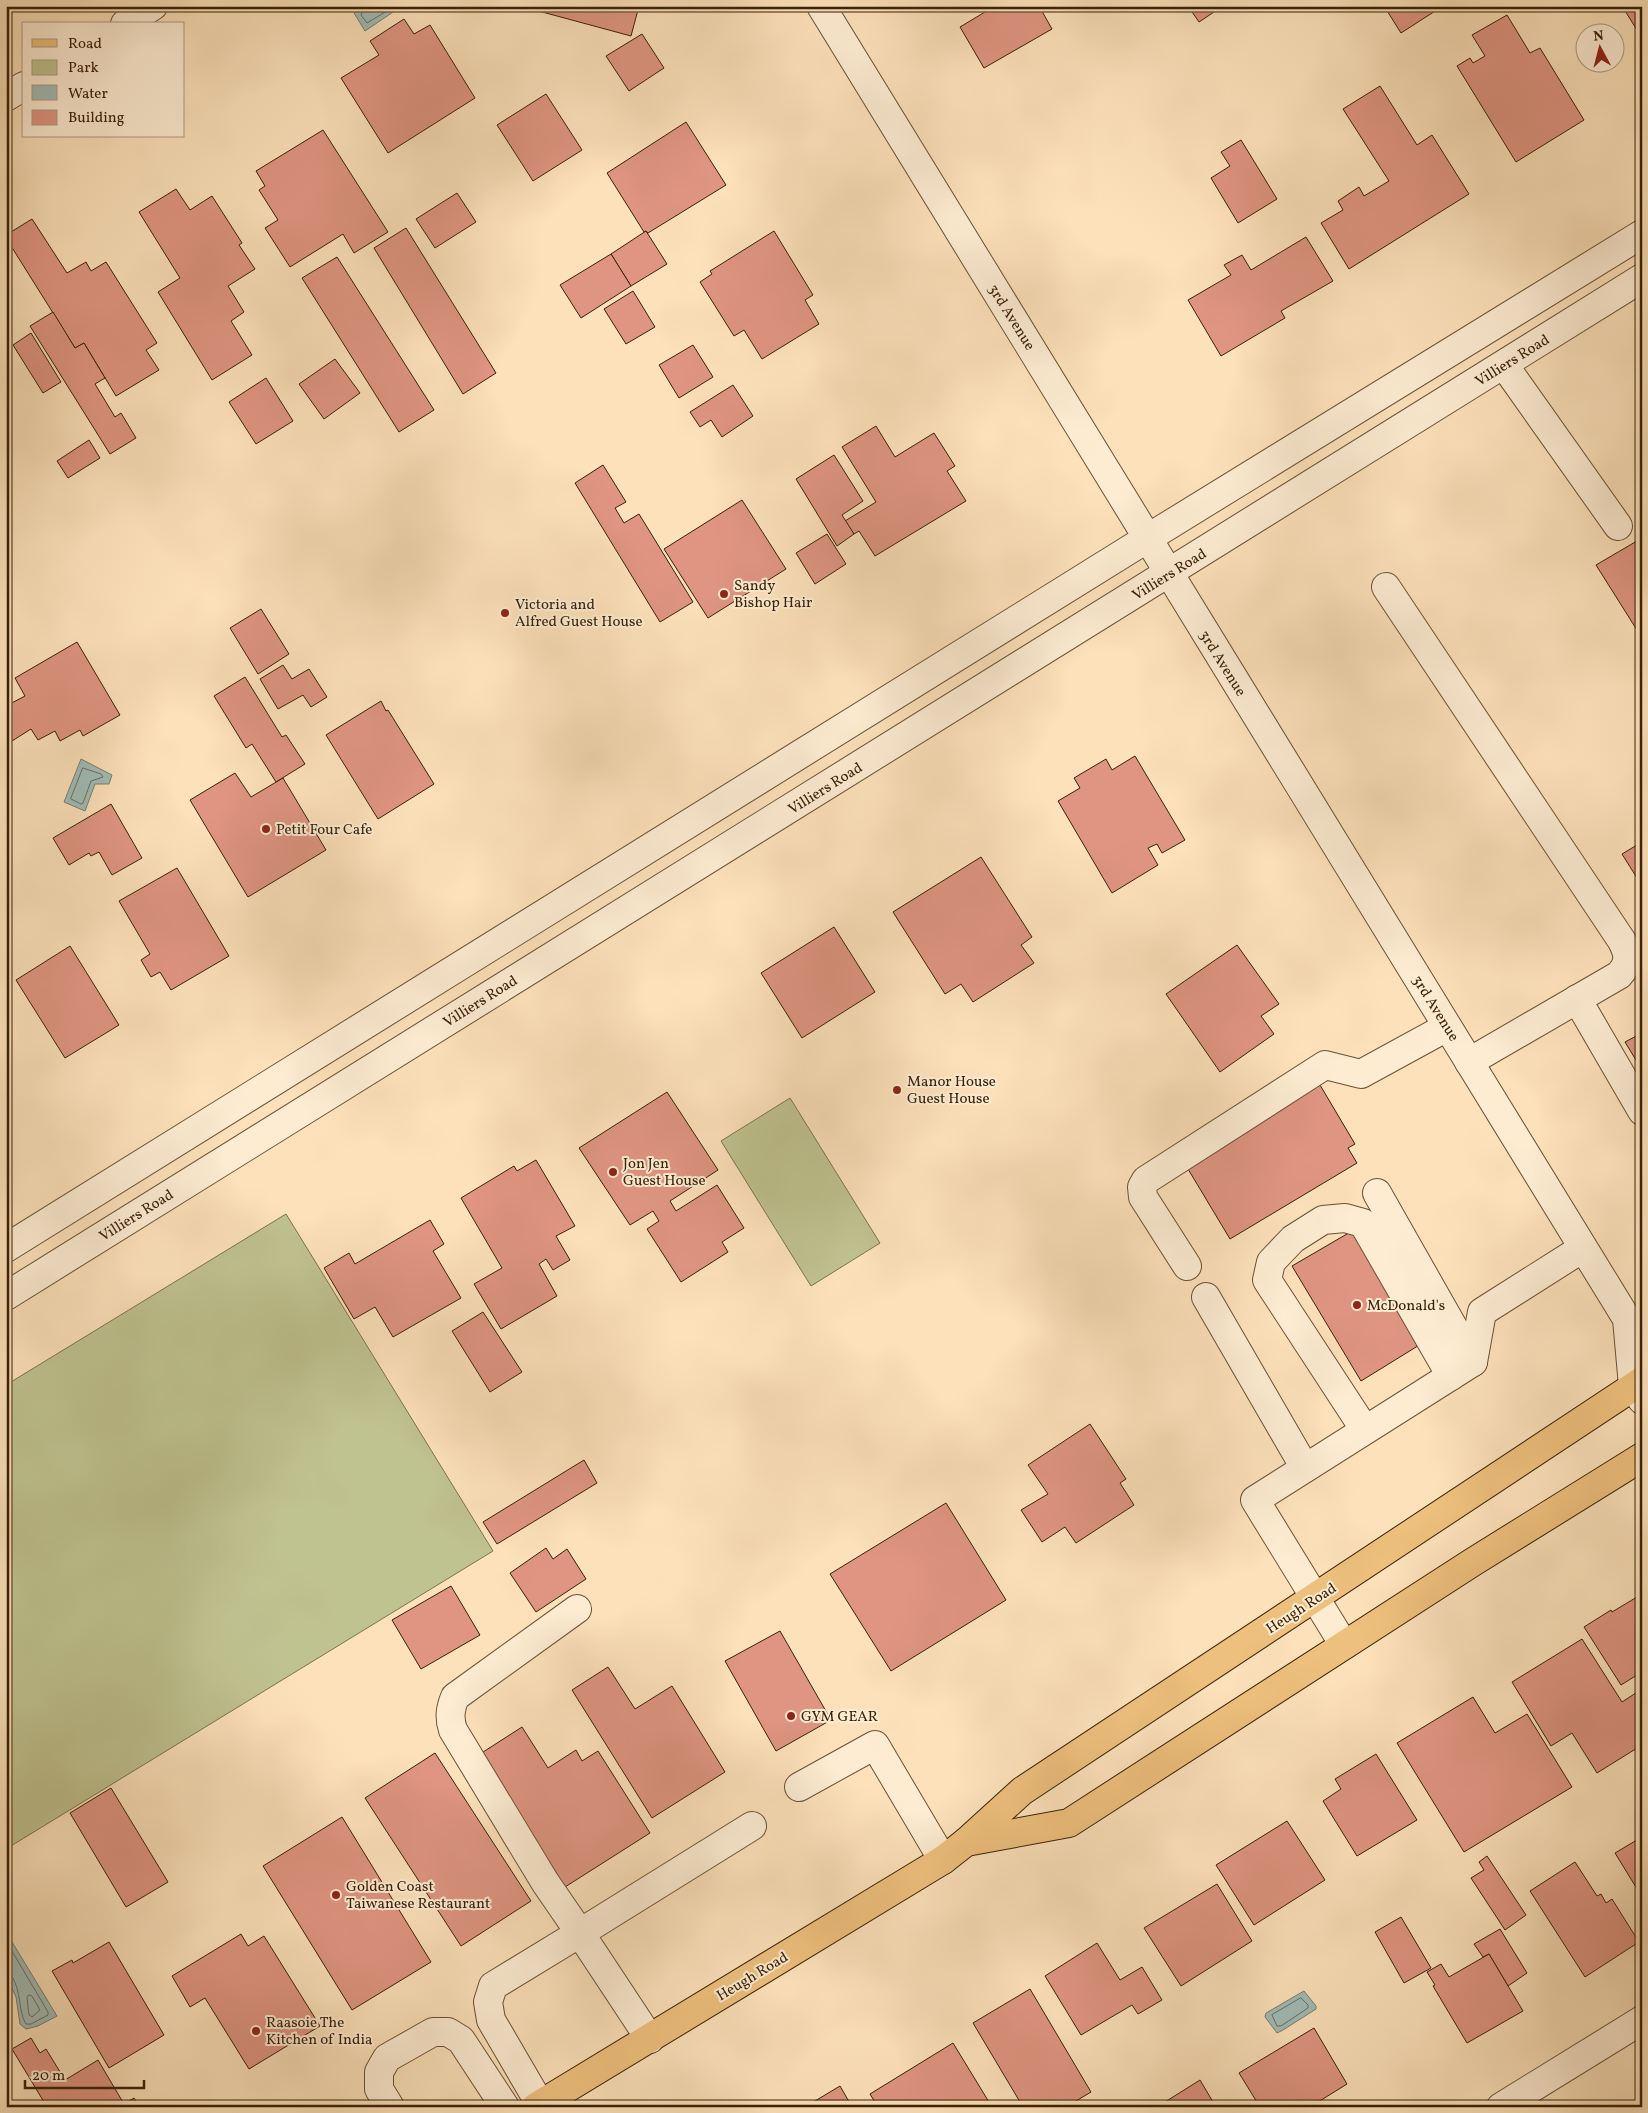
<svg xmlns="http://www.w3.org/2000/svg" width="1648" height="2113" font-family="Vollkorn,serif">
<rect width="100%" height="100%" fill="#fce1ba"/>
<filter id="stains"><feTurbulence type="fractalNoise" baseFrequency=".004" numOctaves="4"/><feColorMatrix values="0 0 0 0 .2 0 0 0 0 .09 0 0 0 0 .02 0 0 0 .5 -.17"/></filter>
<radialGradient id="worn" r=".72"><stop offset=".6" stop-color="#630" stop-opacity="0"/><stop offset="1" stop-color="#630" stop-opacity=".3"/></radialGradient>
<!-- green -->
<g fill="#bfc390" stroke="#7c724c">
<polygon points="790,1098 880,1243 811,1286 721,1141"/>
<polygon points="286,1214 493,1551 6,1849 6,1385"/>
</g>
<!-- water -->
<g fill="#a1bcb7" stroke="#777e71">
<polygon points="363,6 402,6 365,31 354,13"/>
<polygon points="81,759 112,775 109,784 95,784 85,811 64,802"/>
<polygon points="6,1932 57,2016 38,2026 26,2029 20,2024 16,1997 6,1975"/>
<polygon points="1304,1991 1316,2006 1316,2009 1283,2030 1277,2033 1265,2017 1266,2013"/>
</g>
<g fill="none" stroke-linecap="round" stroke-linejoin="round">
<!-- shore -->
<g stroke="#6c6e60" stroke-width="1">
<polyline points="365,6 361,15 367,23 395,6"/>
<polygon points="83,768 101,774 103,777 91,781 83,803 81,804 71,799"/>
<path d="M6,1941L48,2012V2015L31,2024H26C18,2012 22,1991 11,1975L6,1974"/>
<polygon points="29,1995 32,1996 40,2010 32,2017 29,2015 27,1998"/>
<polygon points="1301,1998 1308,2005 1308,2008 1281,2026 1277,2026 1272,2015"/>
</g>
</g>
<!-- building -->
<g fill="#df9582" stroke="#382109">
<polygon points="449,6 438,12 426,6"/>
<polygon points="520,6 639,6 631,36"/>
<polygon points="995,6 1039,6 1052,29 984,68 960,27"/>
<polygon points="1188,6 1223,6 1199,22"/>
<polygon points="1384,6 1443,6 1401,33"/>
<polygon points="1622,6 1642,6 1642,27 1637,30"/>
<polygon points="1507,15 1530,53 1540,48 1584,120 1516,162 1457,66 1470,58 1473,63 1485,56 1472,35"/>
<polygon points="404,19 414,34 430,25 475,98 388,153 341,78 379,55 370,41"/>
<polygon points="642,34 664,68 629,91 606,56"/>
<polygon points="1380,86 1417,145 1432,135 1469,194 1349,269 1321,223 1343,210 1338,201 1359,187 1364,196 1389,181 1343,109"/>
<polygon points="546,94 582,150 533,181 497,125"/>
<polygon points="686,122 726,185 648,233 646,231 644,232 607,173"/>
<polygon points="323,130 388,232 354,253 343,234 290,267 265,228 278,220 259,190 265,186 256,171"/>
<polygon points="1241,140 1277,199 1238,223 1211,178 1230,166 1221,152"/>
<polygon points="176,189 190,210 212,196 242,243 239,245 255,269 228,286 244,312 231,321 252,355 212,380 158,292 180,278 139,212"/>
<polygon points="457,193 476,222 435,248 416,219"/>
<polygon points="32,219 67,273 86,262 91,271 106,262 157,343 146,350 159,370 116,396 84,343 75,348 6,238 6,235"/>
<polygon points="406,228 496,373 463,394 374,248"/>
<polygon points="646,231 667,264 631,286 611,254"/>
<polygon points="774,231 813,295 805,300 819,324 762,359 744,330 734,336 700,282 712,274 710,271"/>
<polygon points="1306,237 1333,281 1281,311 1285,318 1221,356 1188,300 1231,275 1224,265 1242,255 1251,270"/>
<polygon points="611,254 631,286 581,318 560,285"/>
<polygon points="337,257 434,410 399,432 302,278"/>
<polygon points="633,291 655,327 626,344 604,309"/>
<polygon points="53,312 75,348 84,343 105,378 95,384 115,417 121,413 136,438 110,454 30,326"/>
<polygon points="31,333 61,382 43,393 13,345"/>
<polygon points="693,345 713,377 679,398 659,365"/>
<polygon points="335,359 360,393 324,419 299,384"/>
<polygon points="266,378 293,421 256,444 229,402"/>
<polygon points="733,385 753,416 722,437 711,420 700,427 690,412"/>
<polygon points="876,426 895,457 934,433 955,466 947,471 966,501 875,556 859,531 854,534 845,521 876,502 842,447"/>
<polygon points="89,440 100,458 68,478 57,461"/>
<polygon points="834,455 863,501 842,515 854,534 837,546 796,479"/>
<polygon points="603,465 626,502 615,508 624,523 639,514 693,602 660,622 575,483"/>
<polygon points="742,500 786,569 708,618 664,549"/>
<polygon points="827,534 846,564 815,584 796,553"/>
<polygon points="1642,538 1642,638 1596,565"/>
<polygon points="261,609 289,654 258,674 230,628"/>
<polygon points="77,642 120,715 83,736 80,730 60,741 55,731 38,740 31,729 12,741 6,730 6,706 25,696 15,678"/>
<polygon points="283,665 292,679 309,669 327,697 311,707 303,695 278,709 260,679"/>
<polygon points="245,677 282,737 286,735 305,764 276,782 252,744 246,748 214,696"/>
<polygon points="381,701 386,711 388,710 434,784 378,819 326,735"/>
<polygon points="1135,756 1185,840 1162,853 1157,844 1148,848 1158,865 1112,893 1058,801 1080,788 1074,778 1106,759 1112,770"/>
<polygon points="235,773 251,797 283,778 326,850 248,897 190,800"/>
<polygon points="111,804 142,858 112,875 99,852 91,856 89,853 69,865 53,838"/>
<polygon points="1642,842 1642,886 1622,854"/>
<polygon points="981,857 1032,937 1021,945 1034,963 973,1002 961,984 945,994 893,912"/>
<polygon points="177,868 229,956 171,990 160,972 151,977 141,960 150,954 119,901"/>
<polygon points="834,927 875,992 802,1038 761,973"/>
<polygon points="1237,945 1279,1004 1261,1016 1274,1034 1220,1072 1166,994"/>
<polygon points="70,946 119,1025 65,1058 16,980"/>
<polygon points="1642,1033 1642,1070 1625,1042"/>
<polygon points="1320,1085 1355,1144 1348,1148 1357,1163 1230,1239 1185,1164"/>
<polygon points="667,1092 718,1170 670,1201 676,1211 717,1185 744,1228 722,1242 728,1252 681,1282 647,1229 659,1221 653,1211 630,1225 579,1148"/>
<polygon points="536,1160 575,1226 556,1236 570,1260 553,1270 546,1259 539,1264 557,1296 501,1329 474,1284 502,1268 461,1198 514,1166 517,1171"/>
<polygon points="430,1220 444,1244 433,1251 461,1298 393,1337 375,1307 354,1319 324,1268 349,1253 355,1264"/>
<polygon points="1352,1231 1421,1344 1361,1381 1292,1266"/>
<polygon points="483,1312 522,1372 490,1392 452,1331"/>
<polygon points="1090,1424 1126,1479 1120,1483 1134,1505 1076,1543 1065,1527 1042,1542 1021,1510 1048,1494 1028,1465"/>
<polygon points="584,1460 597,1483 497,1544 483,1522"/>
<polygon points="946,1503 1006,1600 891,1671 830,1574"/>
<polygon points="546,1548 553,1559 567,1549 586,1579 536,1612 510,1573"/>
<polygon points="451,1586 480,1635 421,1669 392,1620"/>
<polygon points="1642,1594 1642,1672 1621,1685 1584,1627 1611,1610 1612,1612"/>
<polygon points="780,1631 831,1720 776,1751 725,1661"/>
<polygon points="1582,1639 1622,1702 1642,1689 1642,1745 1597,1773 1572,1733 1551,1746 1512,1682"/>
<polygon points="608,1667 635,1709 672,1686 725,1772 652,1818 572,1690"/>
<polygon points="1473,1697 1495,1733 1527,1714 1572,1787 1464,1852 1397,1743"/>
<polygon points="522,1727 548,1768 576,1750 582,1761 598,1751 650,1833 565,1887 480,1754"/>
<polygon points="435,1753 531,1901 461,1946 365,1798"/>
<polygon points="1376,1754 1417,1820 1357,1856 1323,1801 1341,1789 1335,1779"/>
<polygon points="111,1788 168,1882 126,1907 70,1813"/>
<polygon points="342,1817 431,1962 352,2010 263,1866"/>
<polygon points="1287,1821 1325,1880 1254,1925 1216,1865"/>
<polygon points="1642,1837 1642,1897 1615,1853"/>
<polygon points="1487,1856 1526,1915 1505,1930 1471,1878 1484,1870 1479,1862"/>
<polygon points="1575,1862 1597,1896 1601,1894 1606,1903 1612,1899 1639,1942 1585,1977 1530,1891"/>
<polygon points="1217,1884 1252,1941 1181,1986 1144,1928"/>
<polygon points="1401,1917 1431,1968 1404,1983 1375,1932"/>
<polygon points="1500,1929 1527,1973 1508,1986 1489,1954 1483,1957 1474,1944"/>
<polygon points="241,1934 248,1946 264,1936 320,2026 249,2069 205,1998 190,2007 172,1976"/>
<polygon points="109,1942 164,2035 109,2068 52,1971 72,1960 73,1963"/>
<polygon points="1097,1943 1120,1980 1142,1967 1162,2000 1138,2014 1132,2005 1081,2035 1045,1976"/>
<polygon points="1489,1954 1523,2011 1467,2043 1433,1986 1435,1985 1427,1972 1441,1964 1449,1977"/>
<polygon points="1030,1989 1091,2092 1066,2107 1023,2107 973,2023"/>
<polygon points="1314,2028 1347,2084 1310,2107 1260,2107 1239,2073"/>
<polygon points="31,2038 40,2053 46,2049 65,2080 98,2060 124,2104 134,2098 140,2107 47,2107 12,2049"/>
<polygon points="953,2043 992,2107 878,2107 870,2094"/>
<polygon points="1200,2080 1216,2107 1157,2107"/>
<polygon points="840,2086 852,2107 805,2107"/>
</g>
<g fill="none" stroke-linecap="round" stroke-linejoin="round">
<!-- minor casing -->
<g stroke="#695135" stroke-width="30">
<g id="minor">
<polyline points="821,6 1627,1319 1633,1386 1642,1400"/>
<polyline points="125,24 153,6"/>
<polyline points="6,97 24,86"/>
<polyline points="1504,365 1618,526"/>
<path d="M1386,587L1622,941C1629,955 1630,963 1619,975L1469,1062"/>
<polyline points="1577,999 1642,1111"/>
<polyline points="1377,1193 1473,1362"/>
<polyline points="6,1248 1148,538 1642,234"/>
<polyline points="1187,1266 1143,1197 1142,1187 1146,1180 1325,1065 1361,1074 1447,1027"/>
<polyline points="6,1296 1642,278"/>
<polyline points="1206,1297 1305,1468"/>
<polyline points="1365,1430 1267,1280 1271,1262 1293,1239 1323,1220 1345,1218 1363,1223 1451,1376"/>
<path d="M577,1609L455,1697C450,1709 449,1718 453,1730L545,1882L580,1933L752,1826"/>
<polyline points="1344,1645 1255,1500 1473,1362 1482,1312 1583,1248"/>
<polyline points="799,1787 875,1745 943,1860"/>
<polyline points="540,2104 491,2020 488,2002 493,1986 580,1933 650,2039"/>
<polyline points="390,2107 379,2089 379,2072 387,2058 433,2032 448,2032 461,2040 505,2107"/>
<polyline points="1501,2107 1642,2020"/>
</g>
</g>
<!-- major casing -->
<g stroke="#382109" stroke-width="30">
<g id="major">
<polyline points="966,1842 1069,1823 1473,1562 1642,1457"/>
<polyline points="536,2107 943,1860 966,1842 1022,1791 1642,1381"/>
</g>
</g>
<!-- minor -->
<use href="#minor" stroke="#fdecd2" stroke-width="28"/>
<!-- major -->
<use href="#major" stroke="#eec07d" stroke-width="28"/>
</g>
<!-- markers -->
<g fill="#8f2418" stroke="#fdecd2" stroke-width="2">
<circle cx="724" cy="594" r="5"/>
<circle cx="505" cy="613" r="5"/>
<circle cx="266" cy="829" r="5"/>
<circle cx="897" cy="1090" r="5"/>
<circle cx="613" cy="1172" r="5"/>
<circle cx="1357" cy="1305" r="5"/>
<circle cx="791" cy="1716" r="5"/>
<circle cx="336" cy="1895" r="5"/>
<circle cx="256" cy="2031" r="5"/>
</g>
<g text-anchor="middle" stroke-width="4" stroke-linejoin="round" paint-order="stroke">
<!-- street labels -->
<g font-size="15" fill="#382109" stroke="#fdecd2">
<text transform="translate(1012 317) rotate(58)" y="5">3rd Avenue</text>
<text transform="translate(1512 360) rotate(-32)" y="5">Villiers Road</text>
<text transform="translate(1169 574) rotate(-32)" y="5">Villiers Road</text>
<text transform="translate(1223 663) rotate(58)" y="5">3rd Avenue</text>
<text transform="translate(825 788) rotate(-32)" y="5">Villiers Road</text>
<text transform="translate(480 1001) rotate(-32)" y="5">Villiers Road</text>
<text transform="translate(1436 1008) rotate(58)" y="5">3rd Avenue</text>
<text transform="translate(136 1215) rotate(-32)" y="5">Villiers Road</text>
<text transform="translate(1301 1608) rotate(-33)" y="5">Heugh Road</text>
<text transform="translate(752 1976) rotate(-31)" y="5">Heugh Road</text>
</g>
<!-- poi labels -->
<g font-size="15" fill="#382109" stroke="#fdecd2" text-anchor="start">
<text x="734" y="590">Sandy<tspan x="734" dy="17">Bishop Hair</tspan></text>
<text x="515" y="609">Victoria and<tspan x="515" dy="17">Alfred Guest House</tspan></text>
<text x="276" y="834">Petit Four Cafe</text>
<text x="907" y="1086">Manor House<tspan x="907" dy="17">Guest House</tspan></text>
<text x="623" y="1168">Jon Jen<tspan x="623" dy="17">Guest House</tspan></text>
<text x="1367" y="1310">McDonald's</text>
<text x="801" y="1721">GYM GEAR</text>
<text x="346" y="1891">Golden Coast<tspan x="346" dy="17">Taiwanese Restaurant</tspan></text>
<text x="266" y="2027">Raasoie The<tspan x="266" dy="17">Kitchen of India</tspan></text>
</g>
</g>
<!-- margin -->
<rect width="1648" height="2113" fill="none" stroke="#fce1ba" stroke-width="25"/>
<rect x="8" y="8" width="1633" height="2098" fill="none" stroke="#382109" stroke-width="2.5"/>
<rect x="12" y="12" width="1623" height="2088" fill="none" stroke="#382109"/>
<!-- legend -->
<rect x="22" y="22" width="162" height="115" fill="#fdecd2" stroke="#ae9b82"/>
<rect x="32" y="39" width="25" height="8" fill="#eec07d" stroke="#ae9b82"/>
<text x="68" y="48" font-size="15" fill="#382109">Road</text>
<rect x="32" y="60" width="25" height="15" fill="#bfc390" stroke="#ae9b82"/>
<text x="68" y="72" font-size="15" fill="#382109">Park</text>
<rect x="32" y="85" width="25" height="15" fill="#a1bcb7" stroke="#ae9b82"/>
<text x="68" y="98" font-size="15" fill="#382109">Water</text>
<rect x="32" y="110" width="25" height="15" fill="#df9582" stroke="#ae9b82"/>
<text x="68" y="122" font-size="15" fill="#382109">Building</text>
<!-- north arrow -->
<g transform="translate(1600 48) rotate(353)"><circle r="24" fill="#fdecd2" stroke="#ae9b82"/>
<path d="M0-4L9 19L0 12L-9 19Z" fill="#8f2418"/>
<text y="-8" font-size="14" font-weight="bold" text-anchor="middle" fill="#382109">N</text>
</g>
<!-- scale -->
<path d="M25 2080v8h119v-8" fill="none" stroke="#382109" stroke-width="2.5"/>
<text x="32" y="2080" font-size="15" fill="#382109" stroke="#fdecd2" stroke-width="4" paint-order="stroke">20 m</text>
<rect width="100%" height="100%" filter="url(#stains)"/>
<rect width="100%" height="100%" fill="url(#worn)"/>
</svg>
